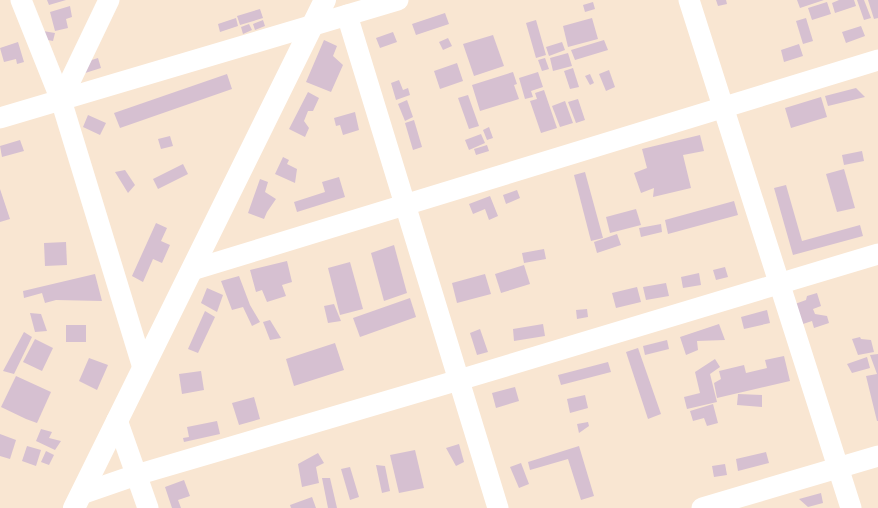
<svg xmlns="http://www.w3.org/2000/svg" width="878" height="508" font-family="'PT Sans',sans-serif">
<rect width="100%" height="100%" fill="#f9e6d2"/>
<!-- building -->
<g fill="#d6c0d1">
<polygon points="47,0 66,0 49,5"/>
<polygon points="716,0 726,0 727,4 718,6"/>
<polygon points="797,0 824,0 800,8"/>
<polygon points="839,0 854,0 856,6 835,13 832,3"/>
<polygon points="857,0 864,0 871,18 864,20"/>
<polygon points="868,0 878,0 878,18 874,19"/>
<polygon points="593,2 595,9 585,12 583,5"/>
<polygon points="827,2 831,14 812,20 808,8"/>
<polygon points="70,6 72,17 66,19 68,28 55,31 50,12"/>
<polygon points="260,9 263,18 240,25 237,16"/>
<polygon points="445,13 449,24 416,35 412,24"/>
<polygon points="236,18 238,26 220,32 218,24"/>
<polygon points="592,18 598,39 568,47 563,26"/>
<polygon points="806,18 813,41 803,44 796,21"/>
<polygon points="263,20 265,26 255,30 253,24"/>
<polygon points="536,20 546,55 536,58 526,23"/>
<polygon points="249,24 252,30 243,34 241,27"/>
<polygon points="861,26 865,36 846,43 842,32"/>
<polygon points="43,31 55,33 53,41 42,39"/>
<polygon points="393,32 397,42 380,48 376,38"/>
<polygon points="493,35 504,66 474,76 463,44"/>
<polygon points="448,38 452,46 443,50 439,42"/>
<polygon points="324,40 337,46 333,56 343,65 331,92 306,82"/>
<polygon points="604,40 608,50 575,60 571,50"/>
<polygon points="18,42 24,62 17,64 16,59 4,62 0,48"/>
<polygon points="562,42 565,50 549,56 546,47"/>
<polygon points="799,44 803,56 784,62 781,50"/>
<polygon points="568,53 572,66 553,71 550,58"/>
<polygon points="98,58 101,68 82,74 79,64"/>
<polygon points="545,58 549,69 542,71 538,60"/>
<polygon points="457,63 463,81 440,89 434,71"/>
<polygon points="573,68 579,87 570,89 564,71"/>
<polygon points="609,70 615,87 606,91 599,74"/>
<polygon points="513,72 517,84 514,85 519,99 480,111 472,85"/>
<polygon points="538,72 543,87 531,91 533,97 525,99 519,78"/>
<polygon points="227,74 232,89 120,128 114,113"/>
<polygon points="590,74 594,83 590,85 585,76"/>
<polygon points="399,80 403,90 408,88 410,95 396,100 391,83"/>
<polygon points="856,88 865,97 828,106 825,96"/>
<polygon points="544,90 557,128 541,133 530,101 537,99 535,93"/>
<polygon points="308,92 319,98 313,111 308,111 304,121 309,128 305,137 289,129"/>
<polygon points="468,95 479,126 469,129 458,98"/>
<polygon points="821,97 827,117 791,128 785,108"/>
<polygon points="578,99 585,120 576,123 568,102"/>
<polygon points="407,100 413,117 405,121 398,104"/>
<polygon points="565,101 573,123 560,127 552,106"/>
<polygon points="355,112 359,130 343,135 340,125 336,126 334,118"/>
<polygon points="88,115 106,123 100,135 83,127"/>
<polygon points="414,120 422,147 413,150 405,123"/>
<polygon points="489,127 493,138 487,140 483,130"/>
<polygon points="481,134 485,143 469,150 465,140"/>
<polygon points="700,135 704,151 683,155 691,188 653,197 654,188 641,193 634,173 647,168 642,149"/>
<polygon points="170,136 173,146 161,149 158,139"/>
<polygon points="20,140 24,151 2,157 0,146"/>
<polygon points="487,145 489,151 476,155 474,149"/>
<polygon points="862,151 864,161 844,165 842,155"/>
<polygon points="283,157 289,160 287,164 297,169 295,183 275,174"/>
<polygon points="183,164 188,174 158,189 153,179"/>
<polygon points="844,169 855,208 837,212 826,174"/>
<polygon points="125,170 135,185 128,193 115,172"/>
<polygon points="585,172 603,238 591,241 574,175"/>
<polygon points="339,177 345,197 297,212 294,202 325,192 322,182"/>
<polygon points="260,179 268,182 265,192 276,199 267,212 264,219 248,213"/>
<polygon points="786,185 802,241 860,225 863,236 793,255 774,188"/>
<polygon points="0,189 10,219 0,222"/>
<polygon points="517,190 520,198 506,204 503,195"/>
<polygon points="490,196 498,216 489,220 485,209 473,214 469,204"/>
<polygon points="734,201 738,215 668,234 665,220"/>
<polygon points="636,209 641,225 610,233 606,217"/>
<polygon points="156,223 167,228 161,241 170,245 162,263 153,259 143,282 132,276"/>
<polygon points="661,224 662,232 641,237 639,228"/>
<polygon points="617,234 621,245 597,253 594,242"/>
<polygon points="66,242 67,265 45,266 44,243"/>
<polygon points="394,245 407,293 384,301 371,253"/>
<polygon points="544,249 546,259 524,263 522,253"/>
<polygon points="287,261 292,282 282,285 286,296 267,302 262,290 256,292 250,270"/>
<polygon points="350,262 363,309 340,315 328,268"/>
<polygon points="524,265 530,284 501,293 495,274"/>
<polygon points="725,267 728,277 716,280 713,270"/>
<polygon points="699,273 701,285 683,288 681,277"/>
<polygon points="95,274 102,301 56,300 45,303 42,293 24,298 23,291"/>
<polygon points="485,274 491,294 457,303 452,283"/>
<polygon points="239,276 250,305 260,322 252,326 243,307 232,310 221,281"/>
<polygon points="666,283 669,296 646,300 643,287"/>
<polygon points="637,287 641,302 616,308 612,293"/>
<polygon points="207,288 223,295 217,312 201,303"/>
<polygon points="817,293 821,306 813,309 815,314 827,316 829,323 814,328 812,321 803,324 795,304 806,300 807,296"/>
<polygon points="410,298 416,317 360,337 353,318"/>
<polygon points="334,304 341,321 328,323 324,306"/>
<polygon points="587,309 588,317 577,319 576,310"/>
<polygon points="767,310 770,323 744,329 741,317"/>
<polygon points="205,311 215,317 198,353 188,349"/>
<polygon points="30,313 41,314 47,331 35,332"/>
<polygon points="270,320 281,338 270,340 263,322"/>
<polygon points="543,324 545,336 514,341 513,329"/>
<polygon points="719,324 725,340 697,341 698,350 686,355 680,337"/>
<rect x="66" y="325" width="20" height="17"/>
<polygon points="480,329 488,352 477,355 470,333"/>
<polygon points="24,332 32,337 14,374 3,371"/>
<polygon points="860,337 861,339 871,340 874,352 858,355 852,339"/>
<polygon points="35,339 53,348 42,371 23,362"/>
<polygon points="667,340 669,349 645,355 643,346"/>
<polygon points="335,343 344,370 294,386 286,359"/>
<polygon points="638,348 661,414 648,419 626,352"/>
<polygon points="878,354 878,421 877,421 866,376 877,374 870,355"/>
<polygon points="784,356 790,381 717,398 714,383 721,379 719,371 744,365 746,373 767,368 765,360"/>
<polygon points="867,357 870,368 852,373 847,364"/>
<polygon points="89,358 108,365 97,390 79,381"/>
<polygon points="715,359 720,367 710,374 717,402 687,409 684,397 700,393 695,372"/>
<polygon points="608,362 611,372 561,385 558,375"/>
<polygon points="201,371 204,390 182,394 179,374"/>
<polygon points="16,376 51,392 37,423 26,419 1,407"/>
<polygon points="515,387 519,401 496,408 492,393"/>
<polygon points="738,394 762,395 762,407 737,405"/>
<polygon points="585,395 588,408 570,413 567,399"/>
<polygon points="254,397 260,419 239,425 232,403"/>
<polygon points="713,404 718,423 707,426 704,418 693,421 690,411"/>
<polygon points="217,421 220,434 184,442 183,438 189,437 187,427"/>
<polygon points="588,422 589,426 579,433 577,424"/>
<polygon points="41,429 52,432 49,438 61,441 55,450 36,441"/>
<polygon points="0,434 16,440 10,459 0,456"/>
<polygon points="459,444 464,462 456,466 446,448"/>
<polygon points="27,446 41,450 36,466 22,461"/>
<polygon points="579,446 594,496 581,500 568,459 530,470 528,462"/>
<polygon points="415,450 424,488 399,493 390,455"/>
<polygon points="46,451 54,455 49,465 41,462"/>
<polygon points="766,452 769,463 738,471 736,459"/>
<polygon points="318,453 324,463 316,467 319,483 302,487 298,464"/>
<polygon points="521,463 529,484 519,488 510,467"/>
<polygon points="725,464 727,475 714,477 712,466"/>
<polygon points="376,465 385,466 390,491 382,493"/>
<polygon points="350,467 359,497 350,500 341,469"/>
<polygon points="322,478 330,478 337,508 328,508"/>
<polygon points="184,480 190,496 178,500 181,508 172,508 165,487"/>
<polygon points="821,493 823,503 808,507 799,499"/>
<polygon points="312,497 316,508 291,508 290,505"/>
</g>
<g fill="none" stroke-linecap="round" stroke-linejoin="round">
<!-- minor -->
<g stroke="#fff" stroke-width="21">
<polyline points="21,0 61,100 143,368"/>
<polyline points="689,0 851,508"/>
<polyline points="347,15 498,508"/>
<polyline points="61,100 109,0"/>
<polyline points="0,118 398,0"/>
<polyline points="192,270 878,60"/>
<polyline points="117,420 148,508"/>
<polyline points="81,494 136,475 459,380 878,254"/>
<polyline points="702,508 878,456"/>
</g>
<!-- tertiary -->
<polyline stroke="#fff" stroke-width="22" points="74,508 325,0"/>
</g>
</svg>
